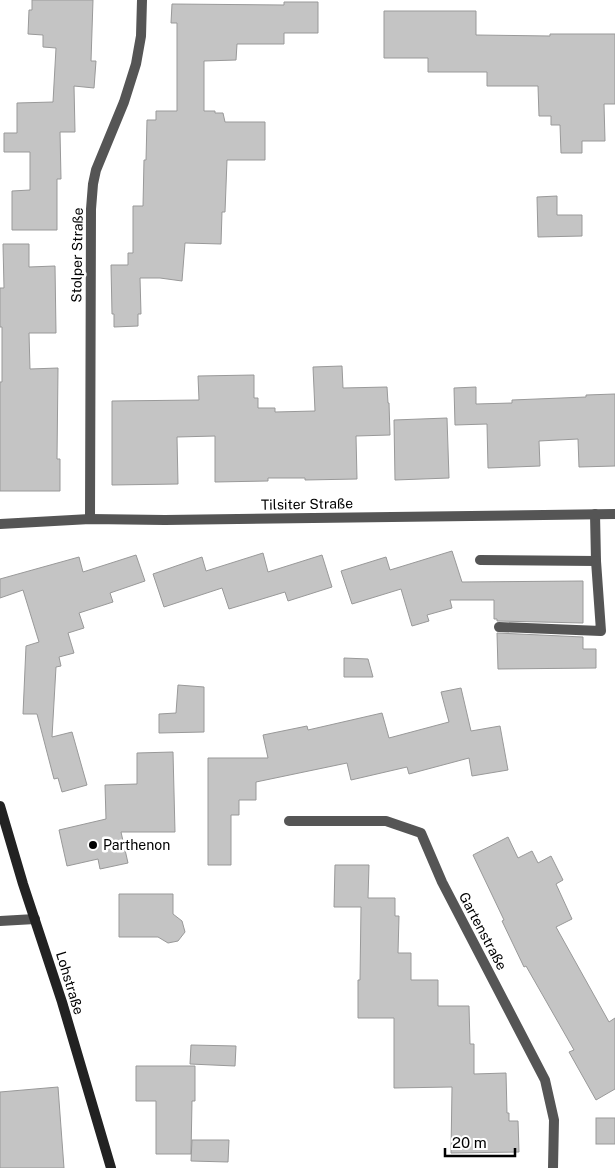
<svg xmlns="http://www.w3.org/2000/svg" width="615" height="1168" font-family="'Public Sans',sans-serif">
<rect width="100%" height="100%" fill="#fff"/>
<!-- building -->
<g fill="#c4c4c4" stroke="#999">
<polygon points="32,0 93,0 91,61 96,61 94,88 74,86 75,132 60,132 61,179 57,179 57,230 12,230 12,191 30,190 30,152 4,152 4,133 17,133 17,103 53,102 56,48 43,47 43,35 28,34 29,10 32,10"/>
<polygon points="284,2 318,2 318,33 284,33 284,44 237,44 236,60 204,61 204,111 215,111 215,113 223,113 225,122 265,122 265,160 227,160 225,212 222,212 221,244 185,243 182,281 160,278 140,278 141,314 138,314 138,326 114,327 114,314 112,314 111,265 128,265 128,253 133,253 133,206 143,206 144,160 146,160 147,120 156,120 156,111 177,111 177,23 171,23 172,4 284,5"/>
<polygon points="384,11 476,11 476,35 550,36 550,34 615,34 615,104 604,104 605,141 582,141 582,153 561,153 560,125 551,125 551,116 539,116 538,86 487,86 487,72 428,72 428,58 384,58"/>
<polygon points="557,196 557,215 582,215 582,236 538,237 537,197"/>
<polygon points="3,244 29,244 29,267 55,266 56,333 29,333 30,369 58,368 57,459 60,459 60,491 0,491 0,382 2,382 2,327 0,327 0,288 4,288"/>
<polygon points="342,366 343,388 387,387 388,403 389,403 390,435 356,436 357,479 305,480 305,478 268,478 268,481 215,482 215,436 177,437 178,484 112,485 112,401 199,400 198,376 254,375 254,398 258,398 258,408 275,408 275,412 315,411 313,367"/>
<polygon points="476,387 476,404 512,403 512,400 586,397 586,395 615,394 615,466 579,467 578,439 539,441 540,466 488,468 487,424 455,425 454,388"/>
<polygon points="447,418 449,478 395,480 394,420"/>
<polygon points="452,551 462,582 583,581 583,623 497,621 497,619 494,619 494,600 450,600 452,608 427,615 429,621 412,626 401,589 352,604 341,571 386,557 390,570"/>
<polygon points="263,553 268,572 322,555 332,587 288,601 285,592 229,609 222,588 164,607 153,574 202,557 206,571"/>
<polygon points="136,555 145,581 110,593 113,602 79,613 84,628 68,633 74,653 59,657 61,666 56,667 52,737 72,732 87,785 62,792 58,778 54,779 37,714 23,714 26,646 39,642 23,590 0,598 0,579 79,557 83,572"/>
<polygon points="497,633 583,637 583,649 596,649 596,668 498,669"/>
<polygon points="344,658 368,659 373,677 344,677"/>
<polygon points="178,685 204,687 204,732 159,733 159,714 176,713"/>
<polygon points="461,688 471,731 500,726 508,770 472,776 469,758 409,774 407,767 351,780 347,763 256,782 256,800 239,800 239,815 231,815 231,865 208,865 208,758 268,758 263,735 307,726 308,730 382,713 389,738 449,722 441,692"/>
<polygon points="173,752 175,832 121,832 128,863 100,869 98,859 67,866 59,830 106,819 105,785 137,784 137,753"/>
<polygon points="508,837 518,858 532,851 538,863 551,856 563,880 556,884 572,919 556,927 609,1022 615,1018 615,1089 596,1100 569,1052 574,1050 526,966 524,967 502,921 504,920 473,855"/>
<polygon points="335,865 369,865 368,898 395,898 395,916 399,916 398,953 411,953 411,980 438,980 438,1006 469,1006 470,1044 474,1044 474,1074 506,1073 507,1113 509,1113 509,1121 518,1121 519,1152 451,1153 452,1087 394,1088 394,1018 358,1018 358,980 360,980 361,907 334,907"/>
<polygon points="119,894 173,894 173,914 182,921 185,932 178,941 168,943 158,937 119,937"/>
<polygon points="191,1045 236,1046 235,1066 190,1064"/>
<polygon points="136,1066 195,1066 195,1101 192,1101 191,1154 156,1154 156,1101 136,1101"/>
<polygon points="58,1087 64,1168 0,1168 0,1092"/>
<rect x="596" y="1118" width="19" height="26"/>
<polygon points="192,1140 229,1140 228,1162 191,1161"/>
</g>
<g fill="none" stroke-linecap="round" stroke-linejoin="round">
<!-- lane -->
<g stroke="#555" stroke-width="10">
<polyline points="480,560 596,561 595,514"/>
<polyline points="499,627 601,631 596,561"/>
</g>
<!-- street -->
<g stroke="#555" stroke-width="10">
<polyline points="90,519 91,209 93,184 96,170 124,102 136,64 141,36 142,0"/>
<polyline points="0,524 90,519 165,520 615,514"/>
<polyline points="289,821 386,821 421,833 442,882 545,1080 554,1120 553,1168"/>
<polyline points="0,921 35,919"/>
</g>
<!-- secondary -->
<polyline stroke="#222" stroke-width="10" points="0,806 23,884 62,1002 111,1168"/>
</g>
<!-- markers -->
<circle fill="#000" stroke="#fff" stroke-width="2" cx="93" cy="845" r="5"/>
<g text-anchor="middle" stroke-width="5" stroke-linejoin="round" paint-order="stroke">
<!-- street labels -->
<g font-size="14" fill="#000" stroke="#fff">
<text transform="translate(77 255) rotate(-89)" y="5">Stolper Straße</text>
<text transform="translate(307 504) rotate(-1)" y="5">Tilsiter Straße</text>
<text transform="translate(483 931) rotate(62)" y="5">Gartenstraße</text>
<text transform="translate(70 983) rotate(73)" y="5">Lohstraße</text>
</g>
<!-- poi labels -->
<g font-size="14" fill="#000" stroke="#fff" text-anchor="start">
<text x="103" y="850">Parthenon</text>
</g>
</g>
<!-- scale -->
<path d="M445 1148v8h70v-8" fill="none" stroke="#000000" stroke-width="2.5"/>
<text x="452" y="1148" font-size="15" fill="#000000" stroke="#ffffff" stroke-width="4" paint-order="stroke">20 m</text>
</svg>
